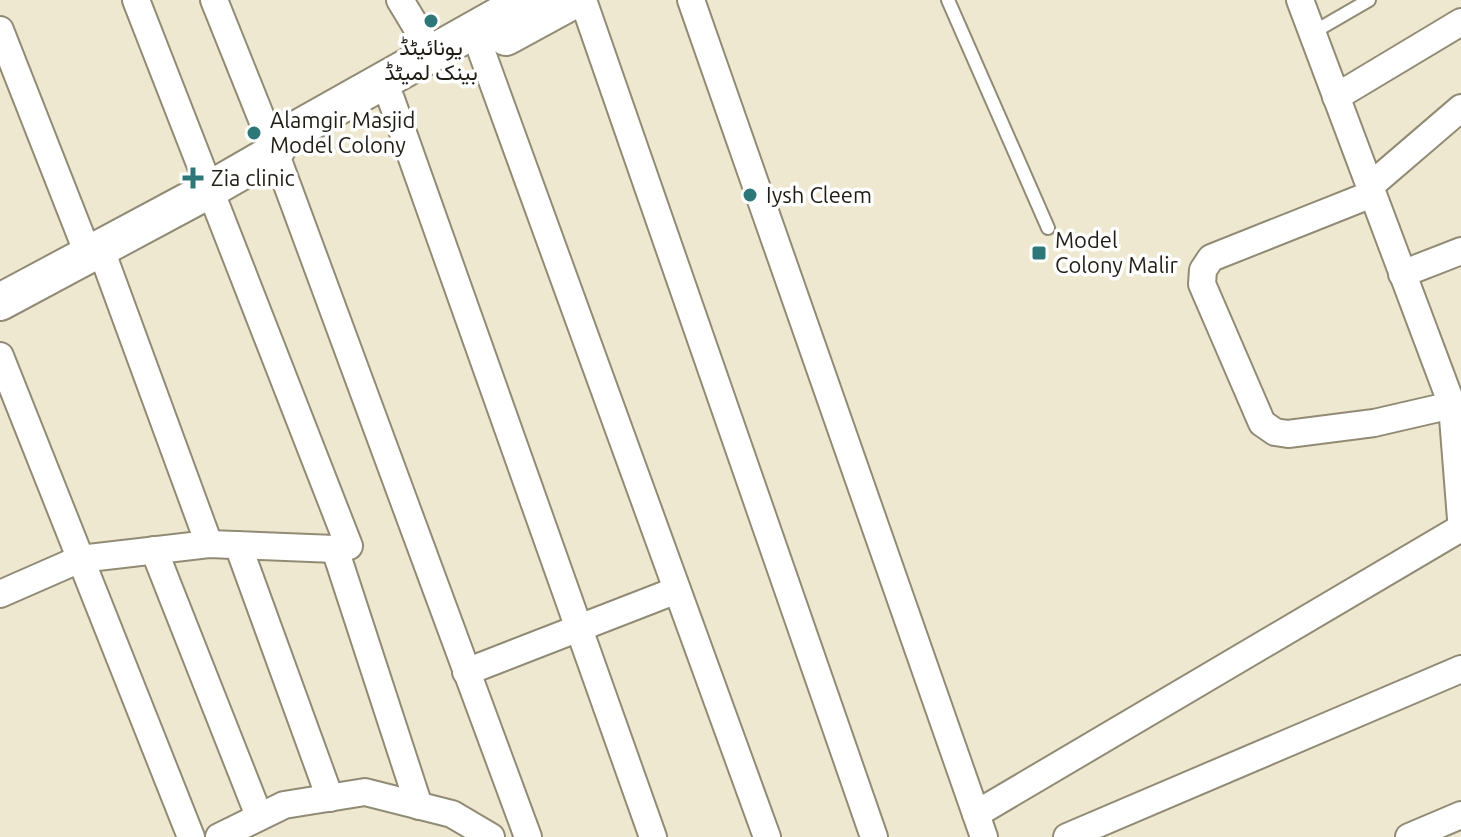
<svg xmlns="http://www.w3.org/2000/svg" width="1461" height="837" font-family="Ubuntu,Vazirmatn,sans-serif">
<rect width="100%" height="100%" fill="#eee8d0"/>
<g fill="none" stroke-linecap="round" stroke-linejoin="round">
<!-- lane casing -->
<g stroke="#918b75" stroke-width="16">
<g id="lane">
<polyline points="948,0 1048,228"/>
<polyline points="1312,33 1369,0"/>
</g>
</g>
<!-- street casing -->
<g stroke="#918b75" stroke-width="30">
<g id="street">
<polyline points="214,0 275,152 528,837"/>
<polyline points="400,0 432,53"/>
<polyline points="583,0 874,837"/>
<polyline points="691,0 984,837"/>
<polyline points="1300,0 1452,405 1461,519"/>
<polyline points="0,30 88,254"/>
<polyline points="481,50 767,837"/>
<polyline points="1336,97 1461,22"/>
<polyline points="391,99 653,837"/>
<polyline points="1369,187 1461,108"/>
<polyline points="1372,194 1211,258 1203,270 1202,284 1262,423 1275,432 1288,434 1374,423 1452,405"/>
<polyline points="100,247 209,544"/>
<polyline points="1402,274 1461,251"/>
<polyline points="0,356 191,837"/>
<polyline points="238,545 330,798"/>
<polyline points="335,549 419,806"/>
<polyline points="154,550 259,816"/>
<polyline points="0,594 80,559 209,544 335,549 349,546 136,0"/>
<polyline points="466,672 677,590"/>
<polyline points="976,814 1461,528"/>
<polyline points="219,837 284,805 365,792 452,814 491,837"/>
<polyline points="1067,837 1461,669"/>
<polyline points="1409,837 1461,815"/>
</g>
</g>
<!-- secondary casing -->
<g stroke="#918b75" stroke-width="40">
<g id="secondary">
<polyline points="506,37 574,0"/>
<polyline points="0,302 209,190 275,152 285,136 527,0"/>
</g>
</g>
<!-- lane -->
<use href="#lane" stroke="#fff" stroke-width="12"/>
<!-- street -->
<use href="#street" stroke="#fff" stroke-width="26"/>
<!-- secondary -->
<use href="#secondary" stroke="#fff" stroke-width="36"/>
</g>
<!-- markers -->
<g fill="#2d7778" stroke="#fff" stroke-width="3">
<circle cx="431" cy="21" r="8"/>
<circle cx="254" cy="133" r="8"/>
<path d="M189 166h8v8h8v8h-8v8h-8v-8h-8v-8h8z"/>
<circle cx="750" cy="195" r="8"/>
<rect x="1031" y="245" width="16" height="16" rx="4"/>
</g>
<g text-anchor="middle" stroke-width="7" stroke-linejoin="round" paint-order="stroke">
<!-- poi labels -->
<g font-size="22" fill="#201d15" stroke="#fff" text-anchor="start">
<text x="431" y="55" text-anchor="middle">یونائیٹڈ<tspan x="431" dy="25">بینک لمیٹڈ</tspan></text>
<text x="270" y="128">Alamgir Masjid<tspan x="270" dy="25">Model Colony</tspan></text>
<text x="211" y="186">Zia clinic</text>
<text x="766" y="203">Iysh Cleem</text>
<text x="1055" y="248">Model<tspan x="1055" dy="25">Colony Malir</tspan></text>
</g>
</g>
</svg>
